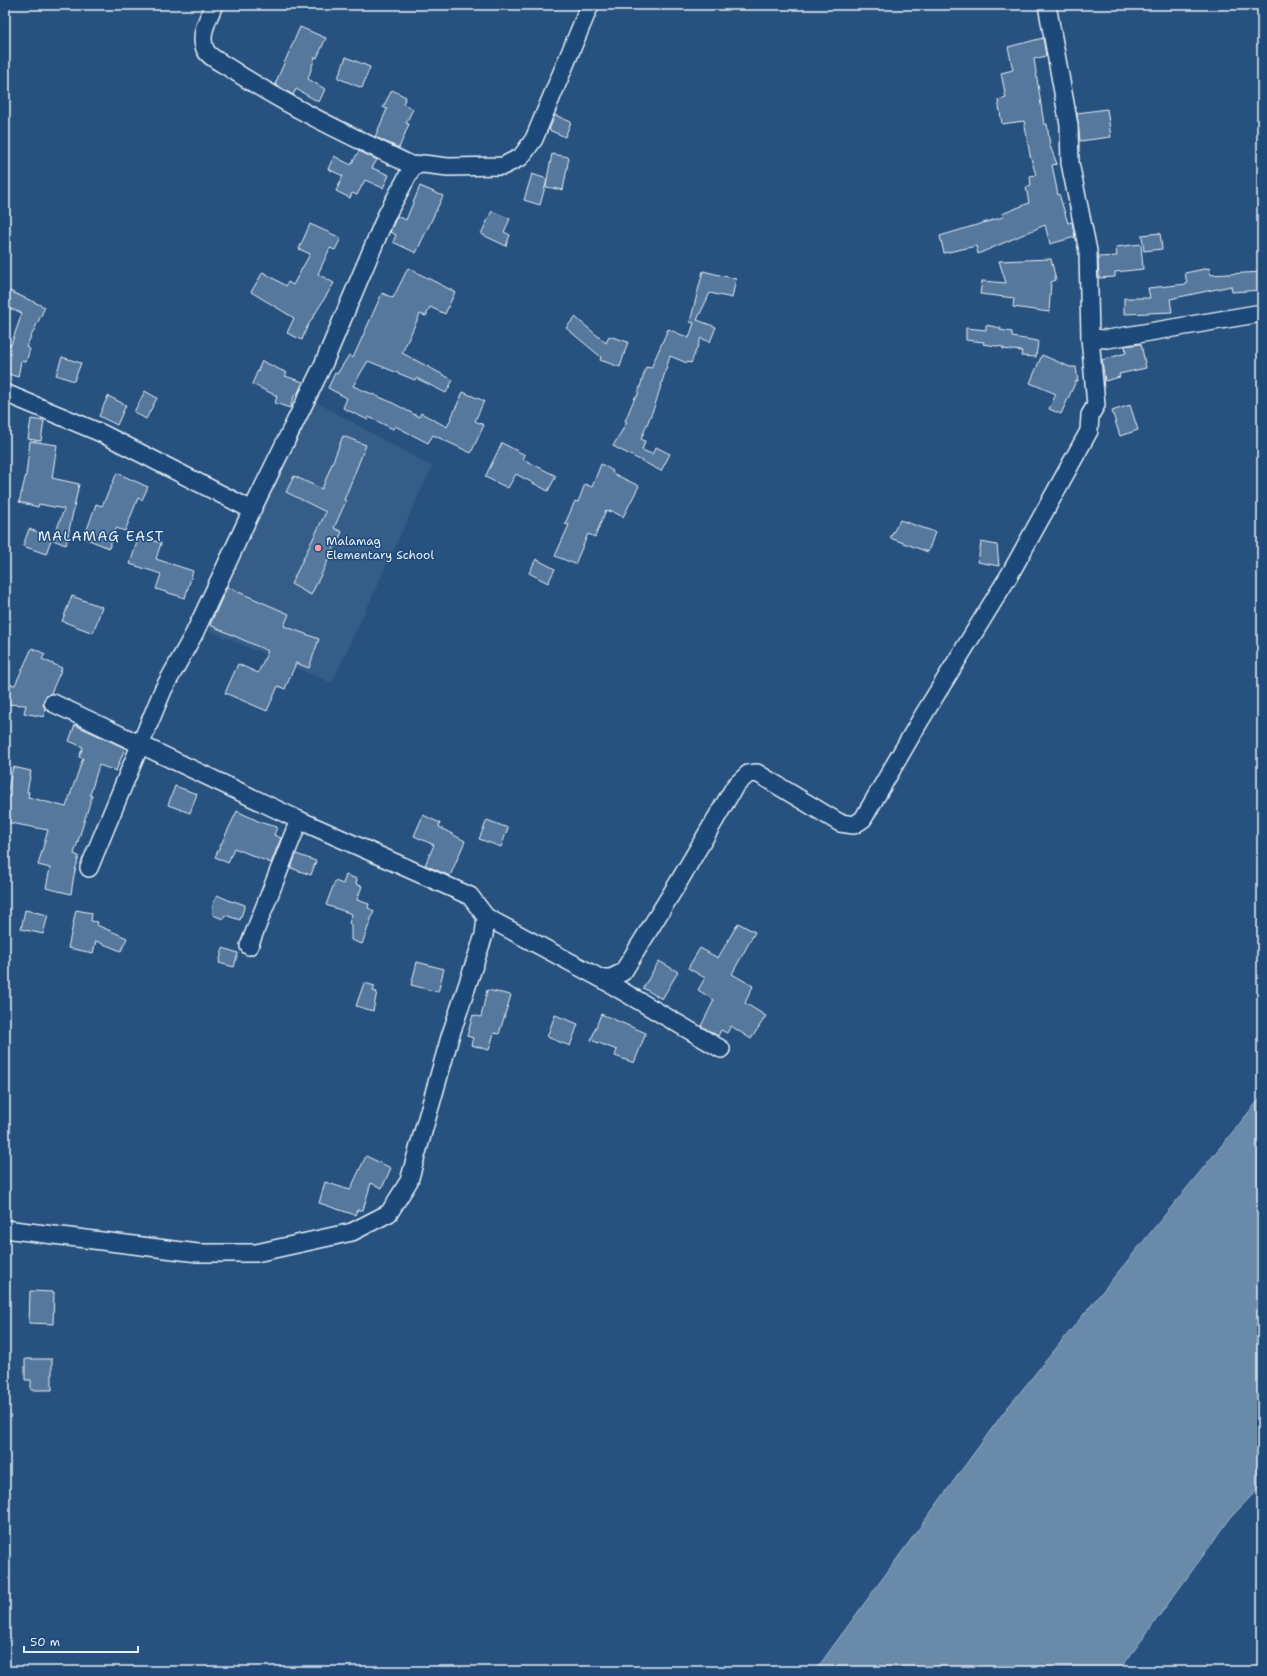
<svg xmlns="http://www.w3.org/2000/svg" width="1267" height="1676" font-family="'Shantell Sans',sans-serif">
<rect width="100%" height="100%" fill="#27517f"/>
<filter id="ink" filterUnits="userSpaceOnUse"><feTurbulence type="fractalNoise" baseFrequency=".025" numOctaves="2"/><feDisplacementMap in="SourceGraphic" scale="8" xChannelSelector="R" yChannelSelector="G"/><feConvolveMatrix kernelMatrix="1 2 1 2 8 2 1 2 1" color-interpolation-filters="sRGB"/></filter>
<g filter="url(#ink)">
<!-- built -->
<polygon fill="#355d88" points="311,399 432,467 332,683 205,629"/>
<!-- water -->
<polygon fill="#6b8aaa" stroke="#9db3c9" points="1262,1096 1262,1485 1232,1516 1119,1671 815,1671 1004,1412"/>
<!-- building -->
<g fill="#57789d" stroke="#e8f1f8">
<polygon points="300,27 326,38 317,58 315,57 308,79 325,89 319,102 296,89 293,95 275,84"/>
<polygon points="1043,38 1046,56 1034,59 1044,124 1047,124 1050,146 1057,164 1052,165 1058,195 1059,194 1068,223 1072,222 1075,237 1050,244 1045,225 978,254 976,246 944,253 940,236 1003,217 1002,214 1029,203 1026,187 1031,186 1030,176 1036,175 1030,155 1024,121 1002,124 998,100 1006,98 1001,73 1013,70 1008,47"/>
<polygon points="346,57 370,67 362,88 338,78"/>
<polygon points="392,90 406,97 403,104 413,109 406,123 409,124 399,148 375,137 387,109 383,107"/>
<polygon points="1107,109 1111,137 1080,141 1077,113"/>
<polygon points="555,115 571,122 565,137 549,130"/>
<polygon points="359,151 377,160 372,168 389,175 383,188 365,180 357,195 352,193 350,198 336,191 343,176 328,169 334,156 351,165"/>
<polygon points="552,154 569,157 563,190 546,187 547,180 540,205 524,200 532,174 547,179"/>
<polygon points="420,186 443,196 416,253 393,242 396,235 390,232 397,216 406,220"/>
<polygon points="492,211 510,219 504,232 510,235 506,246 481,234"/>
<polygon points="310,224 341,238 335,250 330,248 318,274 334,283 307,327 302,340 287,333 294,318 251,292 263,272 286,286 288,282 293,285 310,254 299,249"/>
<polygon points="1160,233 1162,249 1144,251 1142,235"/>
<polygon points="1141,244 1143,269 1115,272 1115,277 1099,278 1098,257 1117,256 1116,247"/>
<polygon points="1051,259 1056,280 1051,282 1049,312 1013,307 1014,298 980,294 982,281 1006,283 999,261"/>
<polygon points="408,268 455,292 445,314 430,307 426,316 420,314 402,353 453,380 446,393 416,378 415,380 368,361 353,386 391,402 419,417 421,413 447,427 463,392 484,401 475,421 484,425 471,453 433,435 428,443 395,426 393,429 369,417 368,420 343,408 347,398 328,388 335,373 337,374 349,355 353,358 382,293 393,298"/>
<polygon points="1209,268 1210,275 1262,272 1262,290 1232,292 1231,286 1170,299 1172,312 1124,314 1124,298 1150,298 1148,288 1187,284 1185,273"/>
<polygon points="703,271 736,279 732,298 710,293 697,320 716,327 710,342 701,338 691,363 687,362 687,363 670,356 655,405 641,439 645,441 642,450 652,454 656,447 670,454 661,471 613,446 627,422 625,421 635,397 637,397 646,367 651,368 668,329 689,338 694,323 690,322"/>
<polygon points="5,289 45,307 26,347 30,349 26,362 21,361 18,377 5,373 5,344 11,345 22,313 5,307"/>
<polygon points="575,317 606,343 609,336 628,342 620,367 600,360 601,357 566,328"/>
<polygon points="986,325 1001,328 1000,330 1012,332 1012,337 1038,341 1036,357 1021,356 1022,351 1003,349 1003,347 983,344 984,342 966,340 966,328 986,330"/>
<polygon points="1141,344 1146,368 1119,374 1120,377 1105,381 1102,360 1126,353 1125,346"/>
<polygon points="1042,355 1070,367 1076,367 1078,381 1076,381 1061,414 1049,409 1056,394 1030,383"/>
<polygon points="62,357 81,363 74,381 56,375"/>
<polygon points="262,361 287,373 285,376 303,382 297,395 295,394 290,408 275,403 277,396 252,384"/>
<polygon points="145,391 157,398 146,419 134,412"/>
<polygon points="108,396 126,405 117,425 99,416"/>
<polygon points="1130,405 1138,430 1120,436 1112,411"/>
<polygon points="31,419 44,421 41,441 28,439"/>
<polygon points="343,436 366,445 344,500 346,501 334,528 342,532 311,595 291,584 326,512 286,492 294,476 322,489"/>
<polygon points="30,441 57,445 52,478 79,484 66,545 53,540 64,509 39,504 38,507 19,502 26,475"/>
<polygon points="502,443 525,455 523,459 556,476 548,491 516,474 508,488 485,477"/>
<polygon points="601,464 613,471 612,473 639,486 623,517 610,510 610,512 606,510 595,537 588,534 575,564 555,556 569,525 565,524 575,501 578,502 585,484 592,487"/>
<polygon points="117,473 148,487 142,500 138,498 125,531 116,528 109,548 84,538 96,504 102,506"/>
<polygon points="900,520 935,532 928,552 890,538"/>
<polygon points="29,529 52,537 46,554 23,546"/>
<polygon points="139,536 161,543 156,559 193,571 185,598 156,589 161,574 130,564"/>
<polygon points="981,542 997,545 999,566 978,562"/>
<polygon points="536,559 555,569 548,583 529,573"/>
<polygon points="227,587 289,614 284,626 319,639 309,668 296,663 285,689 278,686 267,711 225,693 238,664 258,673 268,651 210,625"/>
<polygon points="72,596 102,607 93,633 62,621"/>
<polygon points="32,648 45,654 42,659 62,668 51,693 44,699 43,704 45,709 44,717 24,713 26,705 5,704 5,684 15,685"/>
<polygon points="75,725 125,748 116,771 99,765 90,795 92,796 74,854 79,856 74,875 71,894 46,888 50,868 38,865 48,830 5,822 5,803 13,767 31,771 27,792 29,792 28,797 66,807 83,758 79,757 83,747 69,741"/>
<polygon points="175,786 197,794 190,813 168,805"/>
<polygon points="237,811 262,823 277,827 274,835 281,838 271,863 234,848 228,863 215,857"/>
<polygon points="423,815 440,823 439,827 465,841 450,876 425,865 434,845 414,836"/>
<polygon points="487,820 508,828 501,847 479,839"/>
<polygon points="296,854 316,861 311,875 291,868"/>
<polygon points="346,875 357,879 356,884 362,886 357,900 369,904 368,908 374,911 362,944 351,940 351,925 349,923 352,914 326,905 335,881 343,884"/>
<polygon points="217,895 233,902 234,901 245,905 240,920 225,915 223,919 213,915 213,905"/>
<polygon points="25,910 48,915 43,934 21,929"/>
<polygon points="76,910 92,913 91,921 98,922 97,925 127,938 121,951 96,941 93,953 68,948"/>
<polygon points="738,923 755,932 732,974 753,986 745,1003 766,1016 751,1039 731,1026 727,1033 721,1030 718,1036 701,1026 714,1000 698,990 705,978 688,968 700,948 718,958"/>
<polygon points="223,948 238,953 234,967 219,963"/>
<polygon points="659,961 678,972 662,999 643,988"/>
<polygon points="417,962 444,969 438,992 411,985"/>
<polygon points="364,983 375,986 373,991 377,992 373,1011 356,1006"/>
<polygon points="487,990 511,995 499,1034 494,1033 489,1050 471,1045 473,1038 467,1036 473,1015 481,1017"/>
<polygon points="601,1014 646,1033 634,1063 615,1056 617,1050 591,1040"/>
<polygon points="555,1015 578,1024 570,1046 547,1037"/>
<polygon points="366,1156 391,1168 382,1188 371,1183 363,1210 357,1210 355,1215 319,1203 325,1182 350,1190"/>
<polygon points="30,1291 54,1292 53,1324 29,1323"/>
<polygon points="25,1359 52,1359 52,1390 31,1390 31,1380 25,1380"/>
</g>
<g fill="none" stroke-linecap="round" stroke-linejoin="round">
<!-- minor casing -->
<g stroke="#e8f1f8" stroke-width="20">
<g id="minor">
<path d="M214,5C208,19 198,36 206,51C210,58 224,64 231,69C288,107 351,136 413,166"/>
<polyline points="1047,5 1069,125 1070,163 1088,251 1090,338 1108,339 1262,313"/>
<polyline points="5,393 101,433 252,510"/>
<polyline points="89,868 163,690 194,634 252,510 323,365 387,214 413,166 423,164 448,167 503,166 521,157 534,139 590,5"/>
<polyline points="486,917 600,978 721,1049"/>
<polyline points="249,946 299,820"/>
<polyline points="600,978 611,978 623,972 678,883 735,786 748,774 757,773 840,823 854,825 863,819 921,719 1010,574 1089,431 1090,415 1096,405 1090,338"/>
<polyline points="5,1229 198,1253 256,1253 352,1232 389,1213 409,1181 450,1037 484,935 486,917 470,896 299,820 53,703"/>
</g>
</g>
<!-- minor -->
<use href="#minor" stroke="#1f4a7a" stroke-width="17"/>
</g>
</g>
<!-- markers -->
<circle fill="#ff9aa2" stroke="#1f4a7a" stroke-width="1.5" cx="318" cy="548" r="4"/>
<g text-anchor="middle" stroke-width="3" stroke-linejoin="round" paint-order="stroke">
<!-- poi labels -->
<g font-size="12" fill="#e8f1f8" stroke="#1f4a7a" text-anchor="start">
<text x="326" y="545">Malamag<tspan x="326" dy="14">Elementary School</tspan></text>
</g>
<!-- quarter labels -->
<g font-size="14" letter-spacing="1" fill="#e8f1f8" stroke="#1f4a7a">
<text x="101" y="541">MALAMAG EAST</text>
</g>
</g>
<!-- margin -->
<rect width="1267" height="1676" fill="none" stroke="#1f4a7a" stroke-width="20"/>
<rect x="10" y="10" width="1247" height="1656" fill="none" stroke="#e8f1f8" stroke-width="1.5" filter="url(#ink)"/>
<!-- scale -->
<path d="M24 1646v6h114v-6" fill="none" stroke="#e8f1f8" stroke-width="2"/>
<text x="30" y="1646" font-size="12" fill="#e8f1f8" stroke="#1f4a7a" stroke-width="3" paint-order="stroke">50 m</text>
</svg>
